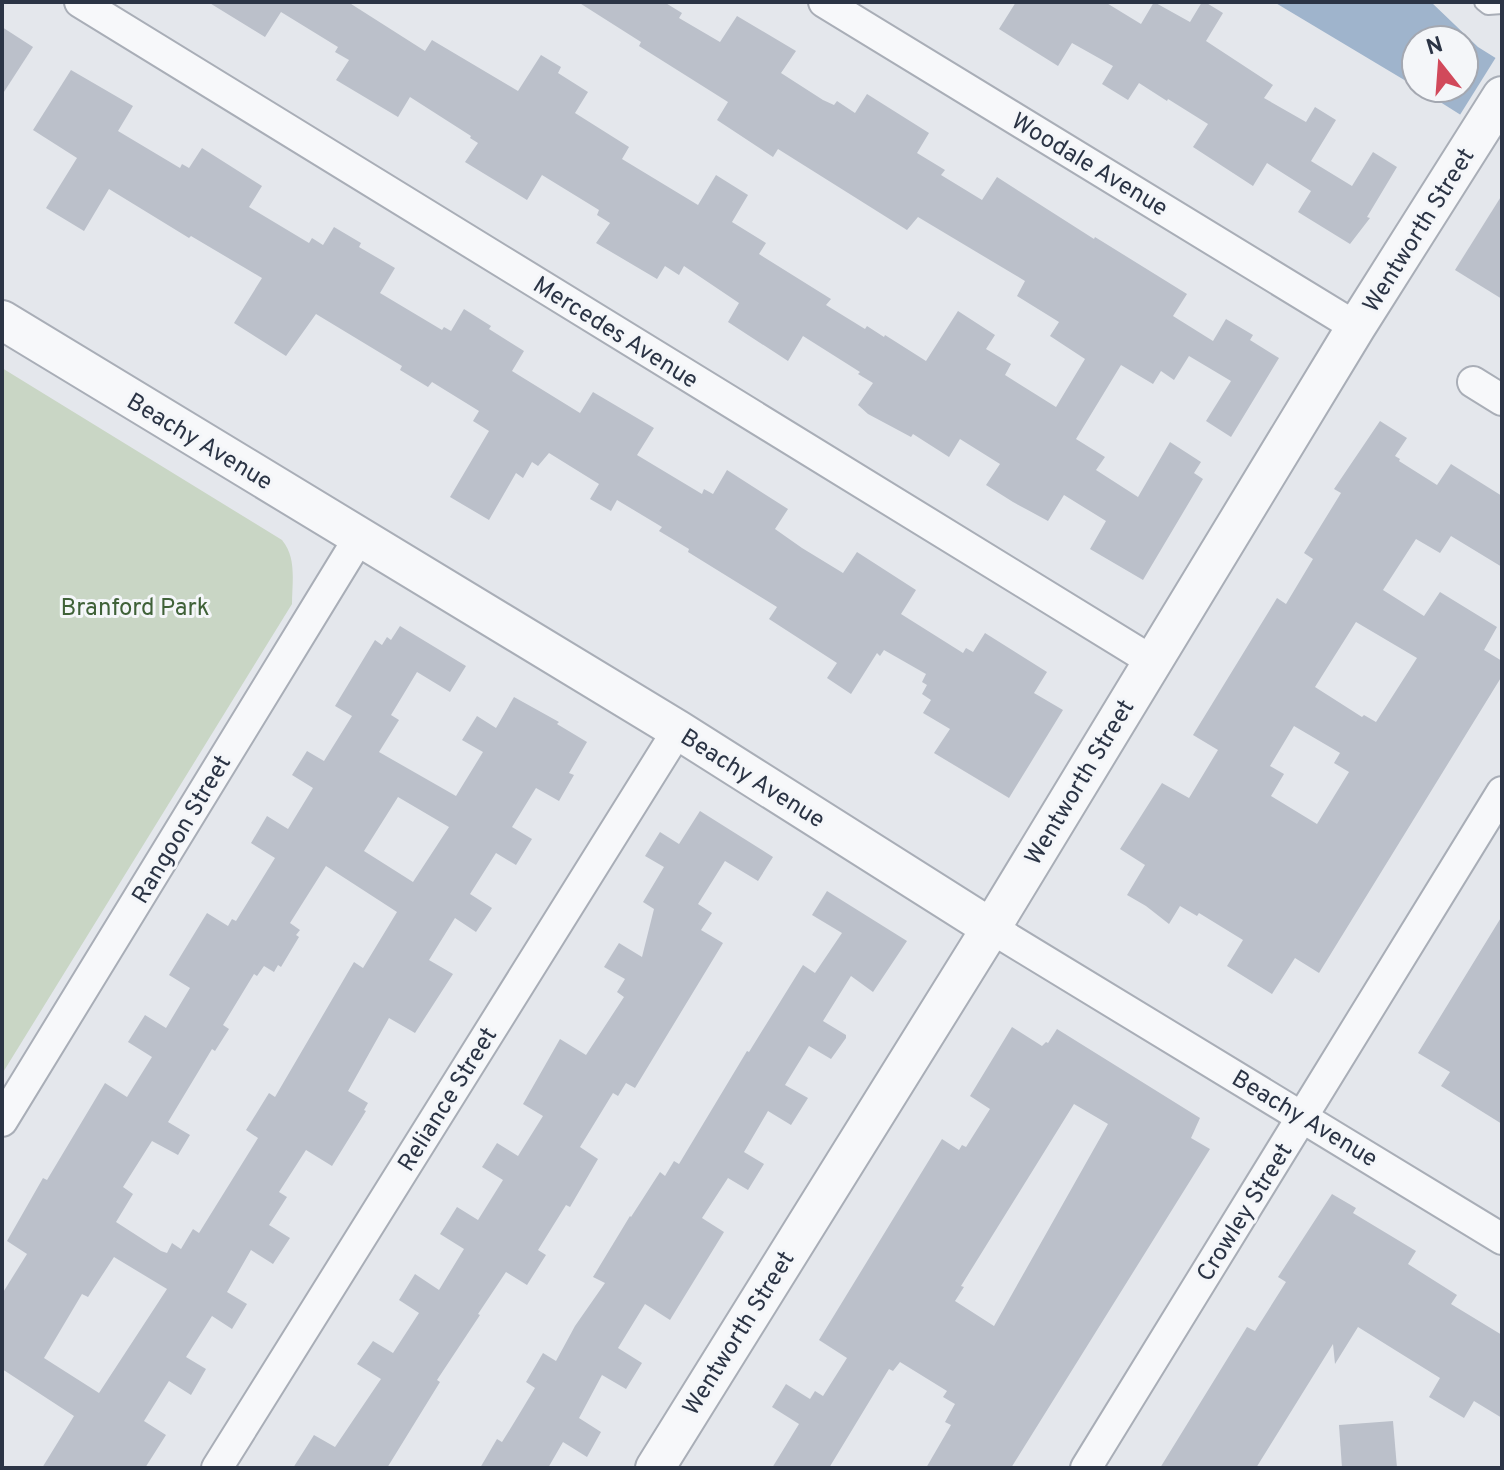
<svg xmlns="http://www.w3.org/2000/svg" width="1504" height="1470" font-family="Overpass,sans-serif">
<rect width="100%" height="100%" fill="#e4e7ec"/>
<!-- green -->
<path fill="#c9d6c5" d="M2,368L282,540C297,558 292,582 292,604L2,1074Z"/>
<!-- water -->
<polygon fill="#9fb4cc" points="1274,2 1431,2 1478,47 1502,62 1502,141 1418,88 1464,88 1464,40 1416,40 1416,87"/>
<!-- pier -->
<polygon fill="#e4e7ec" points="1498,54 1502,57 1501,144 1458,118"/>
<!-- building -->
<g fill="#bbc0ca" fill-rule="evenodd">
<polygon points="208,2 348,2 425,51 432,40 518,91 541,55 561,67 558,73 588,92 575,113 629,147 622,159 698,205 716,175 748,195 732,222 766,243 759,254 831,299 826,305 865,329 867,326 884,337 885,335 926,361 958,311 995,335 986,349 1011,364 1005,375 1056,407 1085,359 1050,336 1059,322 1017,296 1025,281 918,217 907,230 778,149 773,157 717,120 728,102 639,46 641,42 578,2 664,2 682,13 679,18 720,42 737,16 796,51 781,73 823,100 834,105 837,101 855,113 867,94 929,133 917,153 945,170 941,175 982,200 997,177 1094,239 1095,237 1187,294 1173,316 1213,341 1226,319 1253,335 1250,340 1279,358 1231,437 1206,421 1231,381 1189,356 1174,380 1161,371 1153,384 1121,365 1076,439 1105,457 1096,470 1138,497 1170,442 1201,462 1194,473 1203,479 1143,580 1090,549 1106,521 1064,495 1048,521 1013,502 986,485 1000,464 960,439 949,457 913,434 911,437 868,414 858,405 873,383 858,374 860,372 803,336 788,361 728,322 739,303 684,266 679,275 665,266 657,279 596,243 610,223 597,215 599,210 542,175 527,200 465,162 478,143 470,138 471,136 410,97 398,117 336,80 349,60 335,52 338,47 281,12 265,37"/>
<polygon points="1016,2 1105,2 1141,24 1154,2 1190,22 1202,2 1205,2 1223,13 1206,41 1273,85 1264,98 1306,122 1315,107 1336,120 1311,161 1352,186 1373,152 1397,167 1367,217 1370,218 1350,244 1298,212 1311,191 1267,163 1253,186 1193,147 1208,124 1168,99 1167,101 1139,83 1128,100 1102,84 1113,66 1072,43 1058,66 999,29"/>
<polygon points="2,27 33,47 2,95"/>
<polygon points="71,70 133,106 118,131 180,168 182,164 189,168 202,148 262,186 249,207 309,243 312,238 323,245 334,227 361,243 359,247 395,268 380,293 442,330 444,327 451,331 464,309 491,326 489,329 524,351 512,371 580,413 593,392 654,428 637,455 702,494 704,489 713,494 727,470 788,509 775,529 802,548 843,573 857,552 916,590 901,614 963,653 966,648 973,652 985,633 1047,672 1034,693 1063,710 1009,798 934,753 950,729 923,713 931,700 922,694 927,685 922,682 926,674 884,650 880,656 877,653 851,694 827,678 837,663 769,619 777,607 688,552 689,549 659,531 662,527 617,500 611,511 590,499 599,484 549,453 538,466 532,462 523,478 516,473 489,520 450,497 489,431 473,421 479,411 432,382 428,387 400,370 402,366 316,314 286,356 234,323 262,278 191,236 189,238 109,189 84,231 46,208 77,158 33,130"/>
<polygon points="1502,195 1502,299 1455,270"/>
<path d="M1380,421L1407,438L1395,456L1400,459L1399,461L1437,485L1451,464L1502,496V567L1451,536L1440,553L1416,539L1383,590L1424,616L1440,592L1497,627L1484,650L1502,661V676L1319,973L1295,958L1272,994L1227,966L1243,940L1199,913L1197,916L1180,906L1169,924L1146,906L1127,895L1145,865L1120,849L1162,783L1189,798L1218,750L1193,735L1277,598L1286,604L1313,559L1304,553L1341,493L1334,489ZM1356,622L1417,658L1376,722L1364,715L1362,717L1315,687ZM1294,726L1340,753L1334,763L1349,772L1317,824L1271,796L1284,774L1270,766Z"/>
<path d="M400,626L466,666L450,692L417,672L391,715L399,720L379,752L456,796L483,752L462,740L477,716L496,728L514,697L559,722L557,724L587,742L569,773L574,775L559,801L536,788L512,827L532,839L516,865L496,853L470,894L492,908L476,932L455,918L429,960L453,974L415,1033L389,1018L348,1091L368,1103L364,1110L366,1111L332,1166L306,1150L279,1192L287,1197L269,1225L290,1238L273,1264L251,1250L227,1292L247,1304L232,1329L212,1316L186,1357L206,1369L191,1395L169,1381L144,1421L166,1435L145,1468H42L74,1416L2,1369V1294L27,1254L7,1241L43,1178L47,1180L105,1083L127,1097L152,1057L128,1042L145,1015L166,1028L190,988L169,975L207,913L228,926L232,919L236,921L275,858L251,843L267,816L288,829L313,788L292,775L307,751L324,761L352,716L335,706L375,640L382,645L387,637L391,640ZM398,797L449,827L413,882L364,851ZM326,866L397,912L363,968L354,962L275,1097L269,1093L246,1130L258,1138L199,1233L193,1229L181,1249L172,1243L167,1253L161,1251L116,1222L133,1194L123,1187L152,1141L178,1155L190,1135L168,1122L212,1049L215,1051L229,1029L223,1025L254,974L257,976L264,966L274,972L278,965L281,967L299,937L296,935L300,930L290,923ZM114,1257L167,1289L99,1393L44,1358L82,1294L88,1297Z"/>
<polygon points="700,811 773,857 758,881 725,861 698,904 712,913 701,930 723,943 635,1088 626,1083 618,1096 613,1093 580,1147 598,1159 570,1207 566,1205 538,1250 546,1255 527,1285 506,1272 478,1314 480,1315 437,1380 440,1382 387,1468 293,1468 314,1435 335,1447 381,1379 357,1364 373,1341 393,1353 419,1313 399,1300 415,1274 439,1290 464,1249 440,1234 457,1207 478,1220 503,1180 482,1167 497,1143 518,1156 543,1116 523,1104 560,1039 586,1055 624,997 617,992 625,979 604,967 619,943 642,957 654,909 643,902 664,867 645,856 660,832 679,844"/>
<polygon points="827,891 907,941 873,992 851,976 823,1021 846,1035 846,1038 831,1059 809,1046 785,1085 808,1098 791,1125 768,1111 744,1152 764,1164 748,1190 728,1178 702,1218 724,1232 670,1320 645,1304 618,1348 642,1363 626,1389 602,1375 579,1418 601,1432 587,1457 563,1442 548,1468 480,1468 497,1439 502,1442 512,1426 535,1388 526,1382 543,1353 556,1361 575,1326 605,1283 593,1277 630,1216 631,1217 660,1172 665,1176 674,1161 679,1164 747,1051 749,1052 803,965 815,973 842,933 812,915"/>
<polygon points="1502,916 1502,1124 1441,1086 1450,1072 1418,1053"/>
<path d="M1012,1027L1042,1046L1046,1042L1048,1043L1057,1029L1200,1118L1191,1138L1210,1149L1011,1468H926L951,1425L945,1422L955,1404L943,1397L947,1391L900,1362L893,1371L889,1369L829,1468H772L799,1424L772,1407L786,1384L810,1399L815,1391L823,1396L847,1358L819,1340L942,1139L959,1150L962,1145L966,1147L990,1109L970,1096ZM1074,1104L1108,1124L994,1326L955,1301L964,1287L961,1286Z"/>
<polygon points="1332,1194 1356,1208 1353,1213 1416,1251 1408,1264 1457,1295 1451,1304 1502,1335 1502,1418 1474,1401 1464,1418 1429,1397 1440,1378 1358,1327 1335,1364 1333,1344 1256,1468 1160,1468 1247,1327 1255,1331 1286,1282 1278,1277"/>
<polygon points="1393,1421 1397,1468 1342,1468 1339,1425"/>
</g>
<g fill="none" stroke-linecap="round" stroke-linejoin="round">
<!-- service casing -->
<g stroke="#a9aeb7" stroke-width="20">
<polyline id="service" points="1483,2 1488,6 1502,5"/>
</g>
<!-- minor casing -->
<g stroke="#a9aeb7" stroke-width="34">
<g id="minor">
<polyline points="80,2 1152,661"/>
<polyline points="824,2 1356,327"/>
<polyline points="1473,382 1502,400"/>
<polyline points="991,928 1502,1239"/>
<polyline points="2,1121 359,538"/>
<polyline points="217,1468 678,730"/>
<polyline points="1086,1468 1502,792"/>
</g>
</g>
<!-- tertiary casing -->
<g stroke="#a9aeb7" stroke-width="42">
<g id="tertiary">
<polyline points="2,320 678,730 991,928"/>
<polyline points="655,1468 991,928 1356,327 1502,96"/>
</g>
</g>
<!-- service -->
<use href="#service" stroke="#f7f8fa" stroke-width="16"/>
<!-- minor -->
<use href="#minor" stroke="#f7f8fa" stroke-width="30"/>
<!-- tertiary -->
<use href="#tertiary" stroke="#f7f8fa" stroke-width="38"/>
</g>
<g text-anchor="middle" stroke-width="6" stroke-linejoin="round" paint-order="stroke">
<!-- street labels -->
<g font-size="24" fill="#2b3445" stroke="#f4f6f9">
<text transform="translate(1090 164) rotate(31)" y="8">Woodale Avenue</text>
<text transform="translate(1418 230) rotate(-58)" y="8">Wentworth Street</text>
<text transform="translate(616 332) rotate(32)" y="8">Mercedes Avenue</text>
<text transform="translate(200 441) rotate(31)" y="8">Beachy Avenue</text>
<text transform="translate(753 778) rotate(32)" y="8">Beachy Avenue</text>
<text transform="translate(1079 782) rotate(-59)" y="8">Wentworth Street</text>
<text transform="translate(181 829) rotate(-59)" y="8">Rangoon Street</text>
<text transform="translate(447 1099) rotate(-58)" y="8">Reliance Street</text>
<text transform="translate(1305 1118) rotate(31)" y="8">Beachy Avenue</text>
<text transform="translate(1244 1212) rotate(-58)" y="8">Crowley Street</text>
<text transform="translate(738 1333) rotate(-58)" y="8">Wentworth Street</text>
</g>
<!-- park labels -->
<g font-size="24" fill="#3f6138" stroke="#f4f6f9">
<text x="135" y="615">Branford Park</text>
</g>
</g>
<!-- border -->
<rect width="1504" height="1470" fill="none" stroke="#2b3445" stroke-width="8"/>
<!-- north arrow -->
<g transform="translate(1440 64) rotate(343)"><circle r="38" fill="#f4f6f9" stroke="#a4a8b1" stroke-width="2"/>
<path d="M0-6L14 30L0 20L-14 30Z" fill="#d1495b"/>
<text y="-12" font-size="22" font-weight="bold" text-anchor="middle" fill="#2b3445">N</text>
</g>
</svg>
